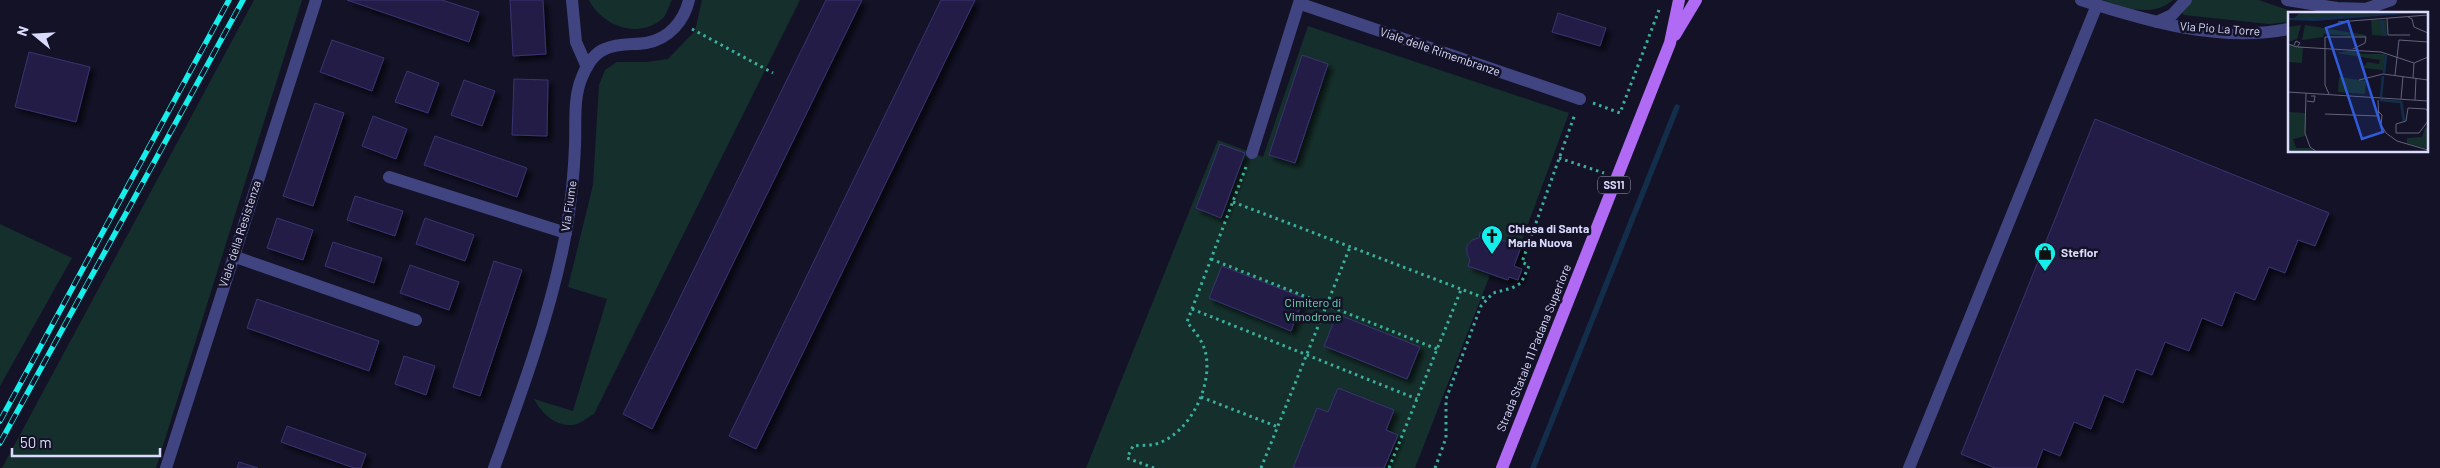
<svg xmlns="http://www.w3.org/2000/svg" width="2440" height="468" font-family="Barlow,sans-serif">
<defs>
<filter id="shadow"><feDropShadow dx="4.5" dy="4.5" stdDeviation="2.5" flood-color="#0009"/></filter>
</defs>
<rect width="100%" height="100%" fill="#131227"/>
<!-- green -->
<g fill="#15302c">
<polygon points="254,0 302,0 156,468 2,468"/>
<path d="M589,0H672C669,5 667,14 663,18C639,40 602,26 589,0Z"/>
<path d="M702,0H800L594,414C588,417 579,425 572,425C554,426 542,413 534,399L573,411L607,299L568,287L593,185L599,85L605,70L617,62H646L668,59L695,31Z"/>
<path d="M2103,0H2173C2152,18 2127,8 2103,0Z"/>
<polygon points="2192,0 2258,0 2300,14 2289,14 2289,22 2269,24 2184,15 2182,13"/>
<polygon points="1308,26 1569,113 1507,281 1490,275 1415,468 1086,468 1218,140 1263,157"/>
<polygon points="0,224 72,258 0,386"/>
</g>
<g fill="none" stroke-linecap="round" stroke-linejoin="round">
<!-- stream -->
<polyline stroke="#132e4a" stroke-width="5.5" points="1533,468 1677,107"/>
</g>
<!-- building -->
<g fill="#231f46" stroke="#383371" filter="url(#shadow)">
<polygon points="347,0 442,0 479,12 469,42"/>
<polygon points="510,0 543,0 546,54 513,56"/>
<polygon points="826,0 862,0 652,429 623,414"/>
<polygon points="941,0 975,0 756,449 729,436"/>
<polygon points="1558,13 1606,28 1600,46 1552,32"/>
<polygon points="332,40 384,58 372,91 320,72"/>
<polygon points="29,52 90,67 76,122 15,107"/>
<polygon points="1302,55 1328,64 1295,163 1269,155"/>
<polygon points="407,71 439,83 428,113 395,102"/>
<polygon points="514,79 548,80 547,136 512,135"/>
<polygon points="464,80 495,91 482,126 451,115"/>
<polygon points="315,103 344,113 313,206 283,196"/>
<polygon points="373,116 407,129 396,159 362,146"/>
<polygon points="2095,119 2329,213 2315,246 2298,240 2285,273 2269,267 2255,300 2235,292 2222,326 2202,318 2189,351 2165,342 2152,375 2136,369 2123,403 2104,395 2091,429 2074,422 2060,456 2043,449 2036,468 1995,468 1961,454"/>
<polygon points="435,136 527,168 517,197 424,165"/>
<polygon points="1220,144 1245,153 1221,218 1196,208"/>
<polygon points="355,196 403,211 395,236 347,220"/>
<polygon points="277,218 313,230 303,260 267,248"/>
<polygon points="425,218 474,235 465,261 416,244"/>
<polygon points="1480,232 1521,247 1514,266 1522,269 1518,280 1509,277 1508,280 1468,266 1470,260 1467,254 1467,246 1472,240 1479,238"/>
<polygon points="333,242 382,258 374,283 325,266"/>
<polygon points="494,261 522,270 480,396 453,387"/>
<polygon points="410,265 459,282 449,310 400,293"/>
<polygon points="1222,266 1304,298 1291,331 1209,298"/>
<polygon points="257,299 379,341 369,371 247,328"/>
<polygon points="1337,314 1420,347 1407,379 1324,346"/>
<polygon points="404,356 435,366 426,395 395,384"/>
<polygon points="1338,388 1394,410 1386,430 1398,435 1384,468 1293,468 1317,408 1328,412"/>
<polygon points="287,426 366,454 361,468 354,468 281,442"/>
<polygon points="239,462 258,468 237,468"/>
</g>
<g fill="none" stroke-linecap="round" stroke-linejoin="round">
<!-- path -->
<g stroke="#39b19c" stroke-width="3" stroke-dasharray="2.5 4" stroke-linecap="butt">
<polyline points="692,29 773,73"/>
<polyline points="1593,103 1620,113 1659,10"/>
<polyline points="1559,158 1604,173"/>
<polyline points="1233,202 1487,299"/>
<polyline points="1211,259 1437,349"/>
<polyline points="1192,309 1417,399"/>
<polyline points="1201,397 1278,427"/>
<path d="M1154,468L1127,458L1133,446C1140,445 1149,446 1156,444C1189,434 1212,388 1206,355C1204,342 1195,332 1187,322L1246,167"/>
<polyline points="1261,468 1350,247"/>
<polyline points="1389,468 1461,290"/>
<polyline points="1435,468 1446,438 1446,399 1481,306 1493,293 1512,288 1521,283 1529,266 1522,262 1575,114"/>
</g>
<!-- minor -->
<g stroke="#404582" stroke-width="12">
<polyline points="572,0 576,42 587,67"/>
<path d="M2081,0C2147,21 2220,43 2289,29"/>
<polyline points="2287,0 2337,8 2369,9"/>
<polyline points="1301,4 1580,99"/>
<polyline points="2363,10 2391,0"/>
<polyline points="2157,22 2172,15 2186,0"/>
<polyline points="1252,153 1300,0"/>
<polyline points="389,177 566,233"/>
<polyline points="233,256 416,320"/>
<polyline points="166,468 316,0"/>
<path d="M494,468C521,394 552,309 566,232C571,203 574,174 575,145C576,123 573,98 582,77C586,67 594,53 605,49C618,43 633,45 646,43C669,39 684,21 689,0"/>
<polyline points="1909,468 2097,5"/>
</g>
<!-- major -->
<g stroke="#b06af4" stroke-width="12">
<polyline points="1675,35 1696,0"/>
<polyline points="1502,468 1670,43 1679,0"/>
</g>
<!-- rail casing -->
<g stroke="#15eeea" stroke-width="5.5">
<g id="rail">
<polyline points="0,421 229,0"/>
<polyline points="0,443 243,0"/>
</g>
</g>
<!-- rail -->
<use href="#rail" stroke="#131227" stroke-width="4" stroke-dasharray="11" stroke-linecap="butt"/>
</g>
<!-- icons -->
<defs>
<g id="church-pin" transform="scale(1.125)"><path d="M0 17L-7.5 6A9.5 9.5 0 1 1 7.5 6Z" fill="#15eeea" stroke="#131227"/><path d="M-1.2-6h2.4v3.5h3.3v2.4h-3.3V6h-2.4V-.1h-3.3v-2.4h3.3Z" fill="#111"/></g>
<g id="shop-pin" transform="scale(1.125)"><path d="M0 17L-7.5 6A9.5 9.5 0 1 1 7.5 6Z" fill="#15eeea" stroke="#131227"/><path d="M-5-2.5h2.3a2.7 3.5 0 0 1 5.4 0H5L5.5 6h-11ZM-1.5-2.5h3a1.5 2.3 0 0 0-3 0Z" fill="#111"/></g>
</defs>
<g fill-rule="evenodd">
<use href="#church-pin" x="1492" y="236"/>
<use href="#shop-pin" x="2045" y="253"/>
</g>
<g text-anchor="middle" stroke-width="5" stroke-linejoin="round" paint-order="stroke">
<!-- shield labels -->
<rect fill="#131227" stroke="#9e9ebc" stroke-width="1" x="1598" y="176.5" width="32" height="17" rx="4"/>
<g font-size="11" font-weight="bold" fill="#dadafc">
<text x="1614" y="189">SS11</text>
</g>
<!-- street labels -->
<g font-size="12" fill="#dadafc" stroke="#131227">
<text transform="translate(2220 29) rotate(4)" y="4">Via Pio La Torre</text>
<text transform="translate(1440 52) rotate(19)" y="4">Viale delle Rimembranze</text>
<text transform="translate(569 206) rotate(-82)" y="4">Via Fiume</text>
<text transform="translate(240 234) rotate(-72)" y="4">Viale della Resistenza</text>
<text transform="translate(1534 348) rotate(-68)" y="4">Strada Statale 11 Padana Superiore</text>
</g>
<!-- poi labels -->
<g font-size="12" font-weight="bold" fill="#dadafc" stroke="#131227" text-anchor="start">
<text x="1508" y="233">Chiesa di Santa<tspan x="1508" dy="14">Maria Nuova</tspan></text>
<text x="2061" y="257">Steflor</text>
</g>
<!-- park labels -->
<g font-size="12" fill="#6bd8b0" stroke="#131227">
<text x="1313" y="307">Cimitero di<tspan x="1313" dy="14">Vimodrone</tspan></text>
</g>
</g>
<!-- overview -->
<g transform="translate(2288 12)">
<rect width="140" height="140" fill="#131227"/>
<path d="M13,0H132L5,7ZM83,8H98L99,24L84,23ZM13,13L9,27L0,30V15ZM17,13L78,23V25L36,22L35,25L14,28ZM0,32L15,35L14,51L0,50ZM66,38L74,42H97L95,58L75,56L79,50L91,52L92,48L49,41ZM51,65L78,69L77,82L50,80ZM0,100L17,101V124L5,127L8,136H22L26,140H0ZM137,116L140,117V137L119,131V126L134,125Z" fill="#15302c"/>
<path d="M140,0L27,9L0,8V6Z" fill="#132e4a"/>
<path fill="none" stroke="#132e4a" stroke-width="2.5" d="M93,8L97,24M96,61L98,43M93,85L95,64M92,88L113,90M113,89L116,109"/>
<path fill="none" stroke="#63627c" stroke-width="1" d="M120,5L124,7L126,15L140,21M99,6L100,23H122M50,10L140,3M0,32L9,35L12,31L8,29L6,33M10,35L93,40L126,51M126,51L140,45M107,63L111,28L140,30M125,66L126,51M71,68L95,62L140,68M0,80L140,89M18,81L17,121L22,135L29,140M41,82L37,73V25H78L77,31L65,37M113,87L115,64M90,88L91,109L98,121L109,129L140,138M127,88L128,66M19,89L26,90L27,84H23M90,99L94,103L93,114M140,100L138,97L120,96L118,109L108,112V121H131L140,109M37,102L90,104"/>
<path fill="#305cdc" fill-opacity="0.15" stroke="#305cdc" stroke-width="2.5" d="M60,9L95,120L74,127L38,16Z"/>
<rect width="140" height="140" fill="none" stroke="#dadafc" stroke-width="2.5"/>
</g>
<!-- north arrow -->
<g transform="translate(35 35) rotate(288)" stroke="#131227" stroke-width="4" paint-order="stroke">
<path d="M0-4L9 19L0 12L-9 19Z" fill="#dadafc"/>
<text y="-8" font-size="14" font-weight="bold" text-anchor="middle" fill="#dadafc">N</text>
</g>
<!-- scale -->
<path d="M12 448v8h148v-8" fill="none" stroke="#dadafc" stroke-width="2.5"/>
<text x="20" y="448" font-size="15" fill="#dadafc" stroke="#131227" stroke-width="4" paint-order="stroke">50 m</text>
</svg>
